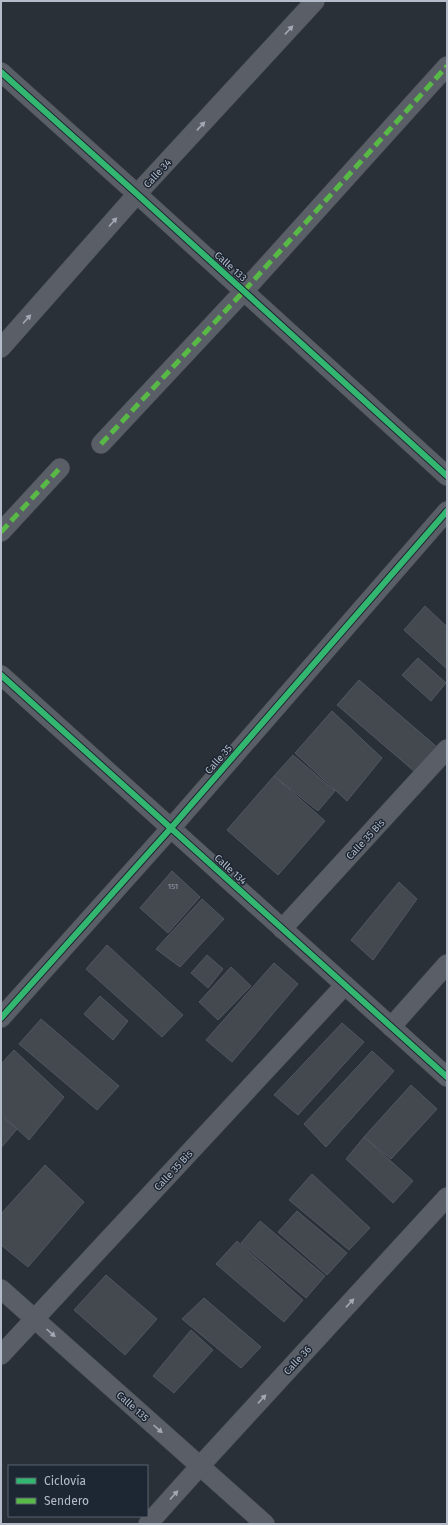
<svg xmlns="http://www.w3.org/2000/svg" width="448" height="1525" font-family="'Fira Sans',sans-serif">
<rect width="100%" height="100%" fill="#2a3038"/>
<!-- building -->
<g fill="#444950" stroke="#52575f">
<polygon points="425,606 447,627 447,669 404,630"/>
<polygon points="418,658 446,683 431,701 402,675"/>
<polygon points="359,680 437,747 415,772 337,705"/>
<polygon points="332,711 382,758 347,801 295,753"/>
<polygon points="293,755 335,791 318,811 274,776"/>
<polygon points="274,776 325,821 278,875 227,830"/>
<polygon points="172,871 200,897 168,933 140,908"/>
<polygon points="399,882 417,899 373,960 351,940"/>
<polygon points="202,899 224,919 180,967 156,949"/>
<polygon points="107,945 183,1015 162,1037 86,969"/>
<polygon points="207,955 223,969 208,988 191,973"/>
<polygon points="274,963 298,984 232,1062 206,1040"/>
<polygon points="231,967 251,986 218,1020 199,1002"/>
<polygon points="100,996 128,1021 113,1040 84,1014"/>
<polygon points="41,1019 119,1086 97,1110 19,1044"/>
<polygon points="342,1023 364,1042 298,1115 274,1095"/>
<polygon points="14,1050 64,1097 29,1140 1,1114 1,1064"/>
<polygon points="372,1051 394,1071 326,1147 304,1124"/>
<polygon points="411,1085 437,1109 391,1159 364,1137"/>
<polygon points="1,1116 17,1129 1,1148"/>
<polygon points="364,1137 413,1181 393,1203 346,1159"/>
<polygon points="45,1165 84,1202 28,1267 1,1245 1,1214"/>
<polygon points="312,1174 370,1228 349,1250 289,1200"/>
<polygon points="297,1211 347,1253 327,1275 278,1232"/>
<polygon points="260,1221 325,1276 306,1298 241,1243"/>
<polygon points="237,1241 303,1300 284,1322 216,1264"/>
<polygon points="106,1275 157,1319 125,1355 74,1310"/>
<polygon points="204,1298 261,1347 241,1368 182,1319"/>
<polygon points="191,1330 213,1350 174,1393 153,1376"/>
</g>
<g fill="none" stroke-linecap="round" stroke-linejoin="round">
<!-- minor casing -->
<g stroke="#484c53" stroke-width="20">
<g id="minor">
<polyline points="1,72 137,194 447,476"/>
<polyline points="1,348 137,194 315,1"/>
<polyline points="101,444 244,291 447,66"/>
<polyline points="1,532 60,468"/>
<polyline points="1,675 447,1077"/>
<polyline points="282,929 447,749"/>
<polyline points="1,1018 171,828 447,511"/>
<polyline points="391,1027 447,964"/>
<polyline points="1,1289 265,1524"/>
<polyline points="1,1355 345,985"/>
<polyline points="148,1524 200,1466 447,1197"/>
</g>
</g>
<!-- minor -->
<use href="#minor" stroke="#5a5e66" stroke-width="19"/>
<!-- quiet -->
<g stroke="#58b947" stroke-width="5" stroke-dasharray="10 5" stroke-linecap="butt">
<polyline points="101,444 244,291 447,66"/>
<polyline points="1,532 60,468"/>
</g>
<!-- cycleway casing -->
<g stroke="#1d2633" stroke-width="8">
<g id="cycleway">
<polyline points="1,72 137,194 447,476"/>
<polyline points="1,675 447,1077"/>
<polyline points="1,1018 171,828 447,511"/>
</g>
</g>
<!-- cycleway -->
<use href="#cycleway" stroke="#33b770" stroke-width="6"/>
</g>
<!-- one-way arrows -->
<defs><path id="oneway-solid" d="M-6-.8H1V-3.2L6.5 0L1 3.2V.8H-6Z"/></defs>
<g fill="#a2a9b5">
<use href="#oneway-solid" transform="translate(289 30) rotate(-47)"/>
<use href="#oneway-solid" transform="translate(201 126) rotate(-47)"/>
<use href="#oneway-solid" transform="translate(113 222) rotate(-48)"/>
<use href="#oneway-solid" transform="translate(27 319) rotate(-48)"/>
<use href="#oneway-solid" transform="translate(350 1303) rotate(-47)"/>
<use href="#oneway-solid" transform="translate(51 1333) rotate(42)"/>
<use href="#oneway-solid" transform="translate(262 1399) rotate(-47)"/>
<use href="#oneway-solid" transform="translate(158 1429) rotate(42)"/>
<use href="#oneway-solid" transform="translate(174 1495) rotate(-48)"/>
</g>
<g text-anchor="middle" stroke-width="3" stroke-linejoin="round" paint-order="stroke">
<!-- number labels -->
<g font-size="8" fill="#989fab">
<text x="173" y="889">151</text>
</g>
<!-- street labels -->
<g font-size="10" fill="#b4bcc9" stroke="#1d2633">
<text transform="translate(157 173) rotate(-47)" y="4">Calle 34</text>
<text transform="translate(231 266) rotate(42)" y="4">Calle 133</text>
<text transform="translate(218 759) rotate(-49)" y="4">Calle 35</text>
<text transform="translate(365 839) rotate(-47)" y="4">Calle 35 Bis</text>
<text transform="translate(231 869) rotate(42)" y="4">Calle 134</text>
<text transform="translate(173 1170) rotate(-47)" y="4">Calle 35 Bis</text>
<text transform="translate(297 1360) rotate(-47)" y="4">Calle 36</text>
<text transform="translate(133 1406) rotate(42)" y="4">Calle 135</text>
</g>
</g>
<!-- border -->
<rect width="448" height="1525" fill="none" stroke="#b4bcc9" stroke-width="4"/>
<!-- legend -->
<rect x="8" y="1465" width="140" height="52" fill="#1d2633" stroke="#59626f"/>
<rect x="16" y="1478" width="20" height="6" fill="#33b770" stroke="#59626f"/>
<text x="44" y="1485" font-size="12" fill="#b4bcc9">Ciclovía</text>
<rect x="16" y="1498" width="20" height="6" fill="#58b947" stroke="#59626f"/>
<text x="44" y="1505" font-size="12" fill="#b4bcc9">Sendero</text>
</svg>
